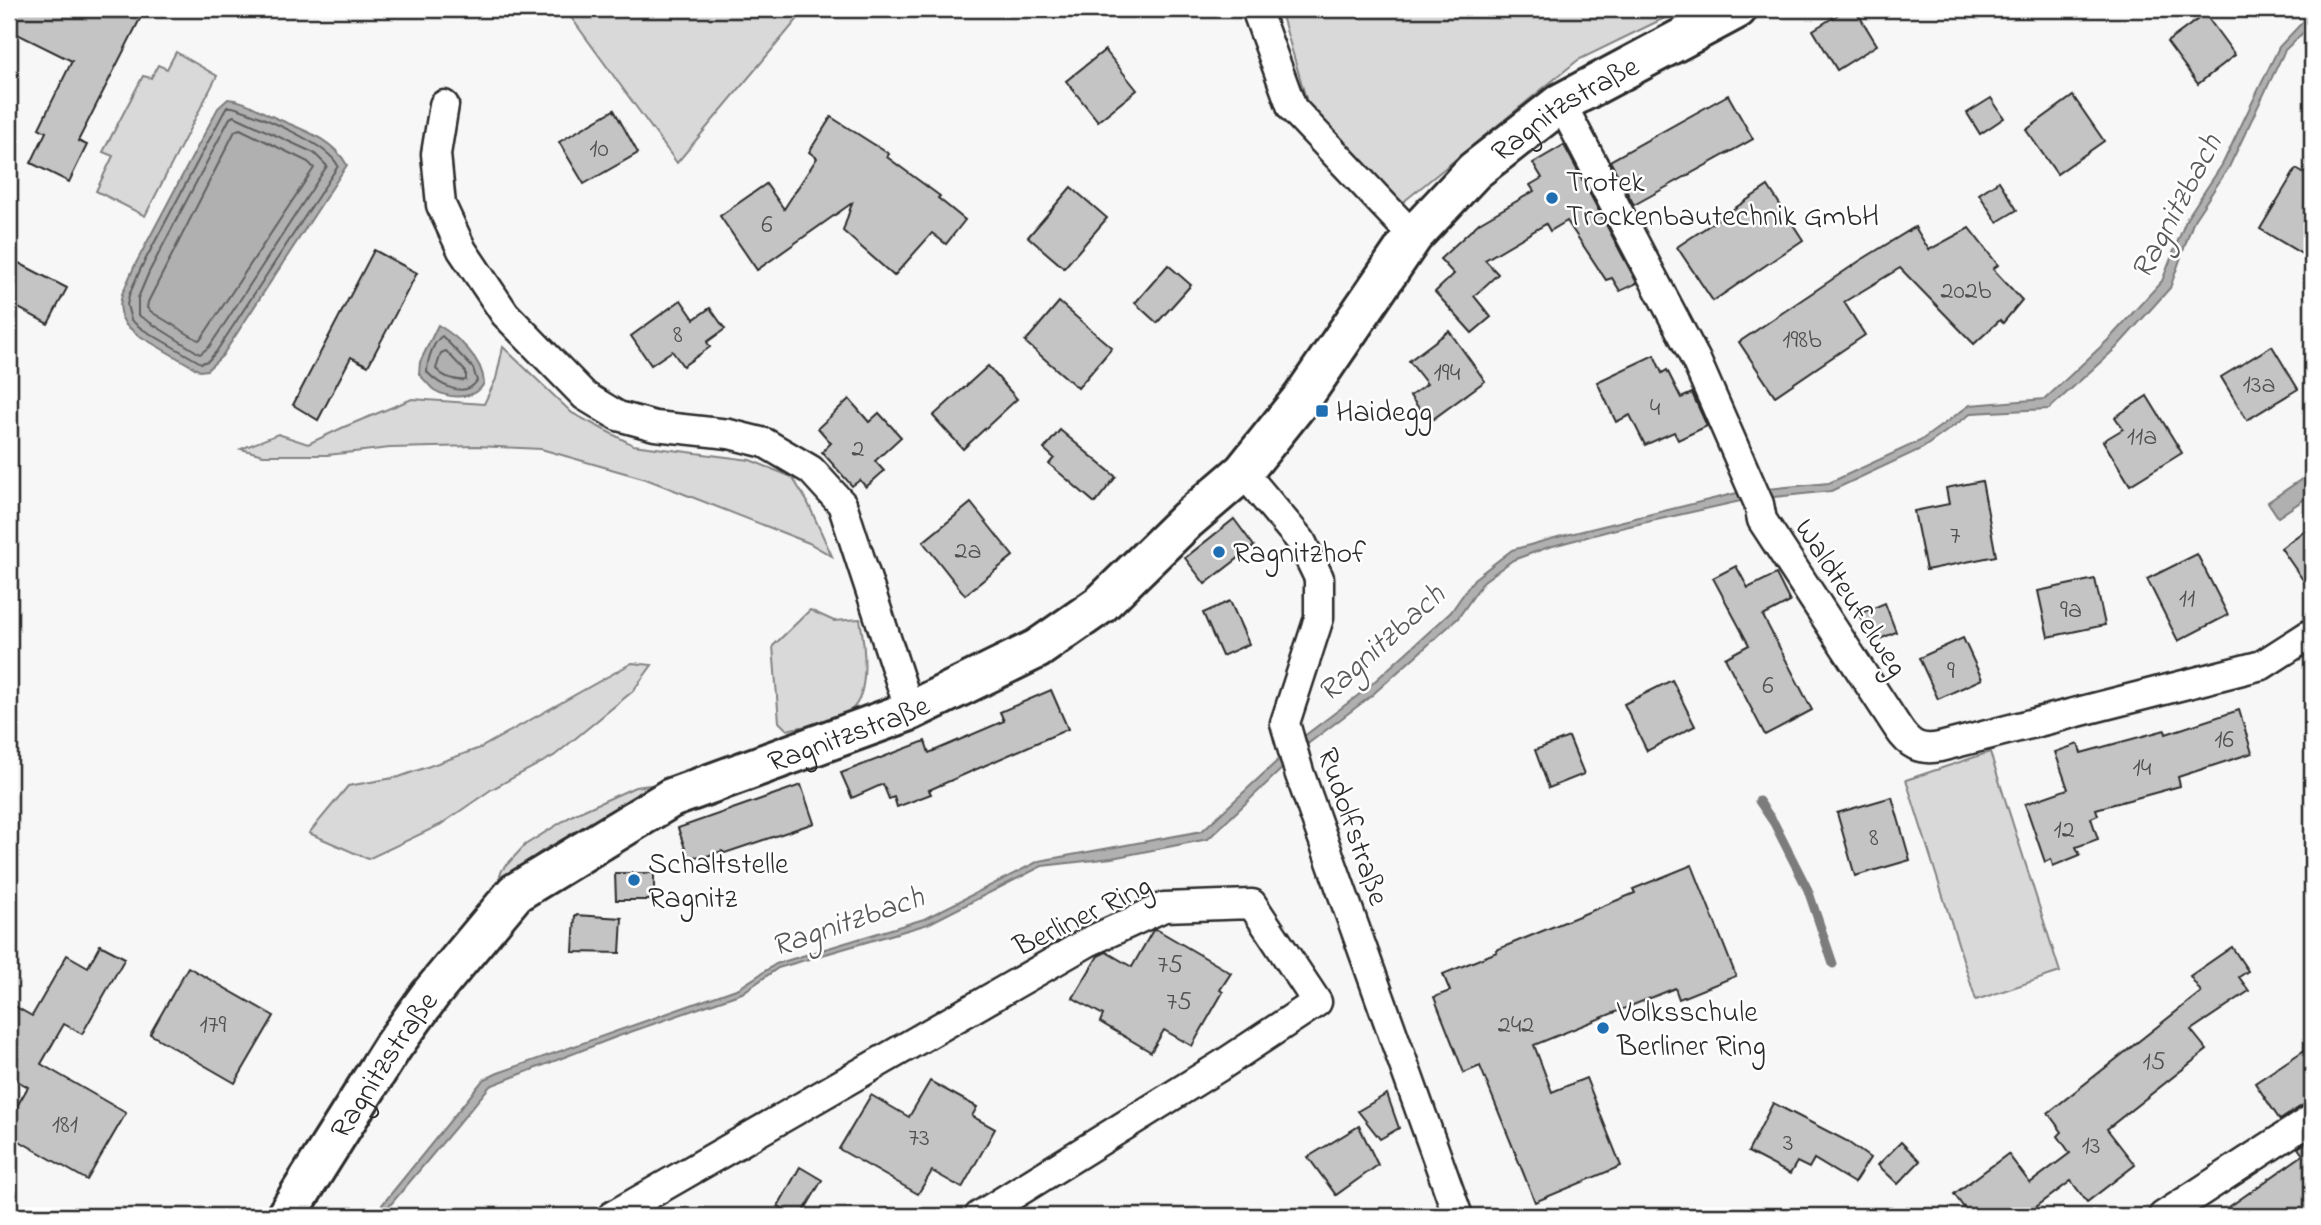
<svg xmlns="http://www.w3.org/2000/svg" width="2321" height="1225" font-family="'Indie Flower',sans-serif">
<rect width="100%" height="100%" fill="#f7f7f7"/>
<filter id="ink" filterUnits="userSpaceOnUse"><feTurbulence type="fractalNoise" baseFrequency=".0143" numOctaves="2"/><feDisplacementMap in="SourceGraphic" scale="14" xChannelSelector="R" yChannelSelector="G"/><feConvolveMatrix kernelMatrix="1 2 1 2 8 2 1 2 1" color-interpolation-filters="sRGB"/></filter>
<g filter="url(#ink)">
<!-- green -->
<g fill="#d9d9d9" stroke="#828282" stroke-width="2">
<polygon points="565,9 806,9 677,163"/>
<polygon points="1280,9 1683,9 1578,60 1402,203 1309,109"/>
<polygon points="176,52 217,76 145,216 96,191 113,156 103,152 143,76 151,78 158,65 167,69"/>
<polygon points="503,347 572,413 633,445 750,460 792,477 807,501 832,556 809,543 646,479 541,449 477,446 390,448 327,455 263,455 241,449 278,434 308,444 344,427 412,399 484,404 496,379"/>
<path d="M810,610L834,621L860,619C864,641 871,694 851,710C836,721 805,726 787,730L779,722L773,646Z"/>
<polygon points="632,663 652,665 633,691 554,756 492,789 440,825 368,859 309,833 348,786 399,777 480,748"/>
<polygon points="1990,752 2060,972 1976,1000 1906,780"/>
<polygon points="658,784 542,851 498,882 502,870 525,845 573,815 635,787"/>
</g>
<!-- water -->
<g fill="#b0b0b0" stroke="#7b7b7b" stroke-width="2">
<polygon points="2312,12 2312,24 2285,50 2229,167 2194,220 2170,288 2116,348 2049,409 1972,413 1923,448 1831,491 1745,500 1616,529 1549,547 1513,560 1484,581 1458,618 1371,696 1309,743 1208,839 1112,858 1042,866 928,924 778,968 742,993 616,1037 490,1086 381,1216 373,1216 483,1080 498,1073 739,988 776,964 924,919 1039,861 1202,831 1303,737 1365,690 1451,612 1474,579 1512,550 1558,537 1745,491 1829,483 1920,441 1970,405 2045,399 2108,340 2162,281 2187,218 2222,165 2279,47"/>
<path d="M228,99C243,100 255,108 269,115C296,128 331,136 347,165L222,356L207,370L200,371L138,335L126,325L122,318L120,305L122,294L135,265L218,108Z"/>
<path d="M438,325C458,337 483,359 484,383C476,400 449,399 434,390C429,386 424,379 419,374L420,362Z"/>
<polygon points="2302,479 2312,494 2278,517 2268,502"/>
</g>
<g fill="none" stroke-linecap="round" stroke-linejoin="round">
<!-- shore -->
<g stroke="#606060" stroke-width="2">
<path d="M233,107C256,114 329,144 338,166L216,352L208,361L201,363L142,329L131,320L127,305L129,295L141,268L224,112L227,107Z"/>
<polygon points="234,116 314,153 327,166 227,320 209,347 200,354 138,315 138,298 149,272 230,118"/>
<polygon points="240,129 308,162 314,168 201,339 198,340 153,313 147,308 148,302 235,131"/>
<path d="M442,336L473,368L477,381C464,400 438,384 427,372C427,361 433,342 442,336Z"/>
<path d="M446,351L466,372V380C453,381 444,378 436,369L441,353Z"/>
</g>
<!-- stream -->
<polyline stroke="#7b7b7b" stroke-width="9" points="1759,801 1774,823 1808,890 1833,964"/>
</g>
<!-- building -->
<g fill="#c4c4c4" stroke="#2b2b2b" stroke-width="2">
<polygon points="9,9 145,9 78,141 87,145 69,182 31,163 46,132 39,128 72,61 9,30"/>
<polygon points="1847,9 1855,9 1877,45 1837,70 1813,30"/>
<polygon points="2205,14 2235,55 2198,84 2167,42"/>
<polygon points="1105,50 1137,90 1098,121 1066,81"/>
<polygon points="1728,95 1753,139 1634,205 1610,161"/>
<polygon points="2073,96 2104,141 2057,174 2026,130"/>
<polygon points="1991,98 2004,118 1980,134 1967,113"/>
<polygon points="614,110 638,153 584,184 559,142"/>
<polygon points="831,117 889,154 887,157 940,196 938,198 965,220 946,244 932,233 894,276 843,231 852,203 757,270 720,216 766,184 784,209 817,158 809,152"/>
<polygon points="1564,145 1637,283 1620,291 1612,278 1606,280 1567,221 1550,231 1546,224 1485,260 1498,274 1474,296 1491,317 1472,333 1435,292 1454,274 1440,259 1479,223 1534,191 1530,185 1542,178 1533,163"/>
<polygon points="2296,169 2312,178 2312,260 2260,229"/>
<polygon points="1999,181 2017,210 1997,222 1979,194"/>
<polygon points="1768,186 1803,240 1713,301 1677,247"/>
<polygon points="1071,187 1107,218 1064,268 1028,237"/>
<polygon points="1915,227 1929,250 1969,228 1998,265 1993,269 2022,300 2003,323 2000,320 1974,344 1900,268 1844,302 1865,335 1775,396 1739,342 1861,260"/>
<polygon points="374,250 417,273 368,366 351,357 318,420 293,405"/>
<polygon points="9,258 67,288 48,324 9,303"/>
<polygon points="1168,265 1191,285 1157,323 1135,303"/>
<polygon points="681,300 694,319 710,308 725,329 707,342 710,347 683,366 672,351 651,365 631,336"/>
<polygon points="1059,302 1112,348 1078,388 1025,342"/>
<polygon points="1449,331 1485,381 1429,422 1410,396 1427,384 1409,361"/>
<polygon points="2272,346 2298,389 2247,420 2221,377"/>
<polygon points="1654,355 1662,373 1667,370 1681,398 1692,393 1707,426 1678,440 1674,432 1645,445 1630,415 1616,422 1597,382"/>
<polygon points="988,366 1017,399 963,449 933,416"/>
<polygon points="2147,396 2182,453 2130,485 2103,441 2123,429 2115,417"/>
<polygon points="849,399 869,422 879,413 901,437 875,461 884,471 866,487 860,480 852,486 822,452 831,443 818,428"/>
<polygon points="1060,430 1116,477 1095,503 1049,464 1054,458 1044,449"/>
<polygon points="1982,481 1996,556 1926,570 1914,511 1949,504 1946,488"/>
<polygon points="971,503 1013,556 965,595 923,542"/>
<polygon points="1234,519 1254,546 1205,584 1185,558"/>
<polygon points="2312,525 2312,593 2281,548"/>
<polygon points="2197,554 2228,615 2178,641 2147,579"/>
<polygon points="1736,566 1748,588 1776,574 1790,602 1763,616 1812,710 1765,735 1725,658 1749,645 1713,578"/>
<polygon points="2095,579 2105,625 2048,637 2038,591"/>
<polygon points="1230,601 1249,644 1222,656 1203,613"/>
<polygon points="1885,603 1896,632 1871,643 1859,614"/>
<polygon points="1963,638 1982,679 1938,699 1919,658"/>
<polygon points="1672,680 1695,726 1647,751 1624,704"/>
<polygon points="1051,690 1068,729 929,790 931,794 897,807 894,797 889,799 883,784 852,798 841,773 925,741 929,753 1004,721 1000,712"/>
<polygon points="2239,710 2252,753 2178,777 2180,786 2096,809 2098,815 2091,818 2098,839 2076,847 2080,855 2053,866 2051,859 2045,862 2025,804 2068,789 2055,752 2078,744 2081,753 2165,730 2166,734"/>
<polygon points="1569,737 1584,774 1549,788 1535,750"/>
<polygon points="801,785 814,823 725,853 722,851 707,856 688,857 678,828"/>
<polygon points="1892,797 1910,860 1855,876 1837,813"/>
<polygon points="1692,865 1736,976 1679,999 1675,988 1534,1045 1552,1092 1586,1078 1621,1166 1535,1202 1480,1066 1464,1073 1434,997 1450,991 1443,974 1497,952 1496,950 1635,893 1633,889"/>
<polygon points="615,873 654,873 654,900 616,900"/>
<polygon points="575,915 622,918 620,953 573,952"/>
<polygon points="1156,929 1231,973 1220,990 1223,992 1192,1046 1164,1030 1151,1052 1100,1022 1103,1015 1073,998 1098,956 1106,952 1132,967 1153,930"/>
<polygon points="100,945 125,958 82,1034 64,1024 41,1064 126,1113 87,1180 9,1135 9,1120 28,1087 9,1076 9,1003 32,1016 67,955 88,967"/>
<polygon points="2232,947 2248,971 2239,977 2249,991 2191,1030 2207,1050 2107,1129 2135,1165 2087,1202 2071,1181 2024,1216 1970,1216 1954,1194 2008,1154 2030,1183 2070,1153 2058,1136 2062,1132 2048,1113 2201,992 2190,976"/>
<polygon points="188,967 274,1016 235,1083 150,1034"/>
<polygon points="2312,1045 2312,1103 2303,1105 2280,1120 2255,1083"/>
<polygon points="930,1081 977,1107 972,1116 995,1129 962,1188 932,1171 918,1194 839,1149 871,1095 909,1117"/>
<polygon points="1387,1094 1399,1128 1380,1139 1358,1111"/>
<polygon points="1773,1103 1845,1140 1870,1158 1854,1183 1814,1159 1809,1168 1797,1162 1790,1174 1748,1152"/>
<polygon points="1359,1126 1378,1165 1336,1195 1308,1157"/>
<polygon points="2312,1139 2312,1216 2216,1216 2303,1155 2298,1148"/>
<polygon points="1901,1142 1920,1161 1898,1184 1878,1165"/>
<polygon points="800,1167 822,1180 801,1216 797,1216 778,1206"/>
</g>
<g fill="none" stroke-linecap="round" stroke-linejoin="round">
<!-- street casing -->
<g stroke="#2b2b2b" stroke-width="33">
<g id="street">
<polyline points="1256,9 1292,108 1413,236"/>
<path d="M1561,103L1696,360L1759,504L1762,520L1898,728C1909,745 1920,751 1940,747L2262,665L2312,633"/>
<polyline points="444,105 436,154 441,205 462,250 505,314 585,396 618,416 655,426 729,434 765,443 811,470 842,504 910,711"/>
<polyline points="1243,472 1301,541 1319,578 1319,618 1285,723 1299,772 1458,1216"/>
<polyline points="612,1216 1088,942 1164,907 1252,904 1317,1002 1222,1065 979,1216"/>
<polyline points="2163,1216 2312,1119"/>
</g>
</g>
<!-- secondary casing -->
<g stroke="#2b2b2b" stroke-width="44">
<g id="secondary">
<path id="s1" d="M286,1216L393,1046L430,995L515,893L671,798L910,711L1037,649L1100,605L1187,520L1243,472L1303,397L1413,236L1474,171L1561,103L1737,9"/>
</g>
</g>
<!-- street -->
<use href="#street" stroke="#fff" stroke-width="28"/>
<!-- secondary -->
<use href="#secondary" stroke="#fff" stroke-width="38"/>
</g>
</g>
<!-- markers -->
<g fill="#1f6fb2" stroke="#fff" stroke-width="2.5">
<circle cx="1552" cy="198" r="7"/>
<rect x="1315" y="404" width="14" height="14" rx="3.5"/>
<circle cx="1219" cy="552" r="7"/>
<circle cx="634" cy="880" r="7"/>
<circle cx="1603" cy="1028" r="7"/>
</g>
<g text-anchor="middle" stroke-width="5" stroke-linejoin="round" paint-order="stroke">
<!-- number labels -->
<g font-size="26" fill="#515151">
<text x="599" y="156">10</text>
<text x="767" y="232">6</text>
<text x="1966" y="298">202b</text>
<text x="678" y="342">8</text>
<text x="1802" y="347">198b</text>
<text x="1447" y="380">194</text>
<text x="2259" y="392">13a</text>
<text x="1655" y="415">4</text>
<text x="2142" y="444">11a</text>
<text x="858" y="456">2</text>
<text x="1955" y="543">7</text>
<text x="968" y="558">2a</text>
<text x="2187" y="606">11</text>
<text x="2071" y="617">9a</text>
<text x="1951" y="678">9</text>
<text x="1768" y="693">6</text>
<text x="2224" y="747">16</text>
<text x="2142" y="775">14</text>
<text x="2064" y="837">12</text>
<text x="1874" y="845">8</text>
<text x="1170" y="972">75</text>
<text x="1179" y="1009">75</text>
<text x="213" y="1032">179</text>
<text x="1516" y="1032">242</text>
<text x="2154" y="1069">15</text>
<text x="65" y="1132">181</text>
<text x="919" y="1145">73</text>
<text x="1788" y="1150">3</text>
<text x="2091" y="1153">13</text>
</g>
<!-- street labels -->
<g font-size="30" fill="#2b2b2b" stroke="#fff">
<text dy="10" stroke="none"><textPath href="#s1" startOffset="1738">Ragnitzstraße</textPath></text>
<text transform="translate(1852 597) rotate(57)" y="10">Waldteufelweg</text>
<text dy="10" stroke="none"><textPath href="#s1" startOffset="768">Ragnitzstraße</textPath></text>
<text transform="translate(1354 826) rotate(71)" y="10">Rudolfstraße</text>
<text transform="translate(1082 915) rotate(-26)" y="10">Berliner Ring</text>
<text dy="10" stroke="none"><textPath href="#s1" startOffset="180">Ragnitzstraße</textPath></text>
</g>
<!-- poi labels -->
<g font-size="30" fill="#2b2b2b" stroke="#fff" text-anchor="start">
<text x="1566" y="191">Trotek<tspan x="1566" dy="34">Trockenbautechnik GmbH</tspan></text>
<text x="1336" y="421">Haidegg</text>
<text x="1233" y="562">Ragnitzhof</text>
<text x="648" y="873">Schaltstelle<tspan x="648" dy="34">Ragnitz</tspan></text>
<text x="1617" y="1021">Volksschule<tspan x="1617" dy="34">Berliner Ring</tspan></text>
</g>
<!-- water labels -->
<g font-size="32" font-style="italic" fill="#5a5a5a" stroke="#fff">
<text transform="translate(2175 206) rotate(-62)" y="11">Ragnitzbach</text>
<text transform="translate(1380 642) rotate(-42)" y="11">Ragnitzbach</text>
<text transform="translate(847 920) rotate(-19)" y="11">Ragnitzbach</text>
</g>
</g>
<!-- margin -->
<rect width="2321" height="1225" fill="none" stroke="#fff" stroke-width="35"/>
<rect x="18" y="18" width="2286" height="1190" fill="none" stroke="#2b2b2b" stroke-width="2.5" filter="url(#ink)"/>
</svg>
